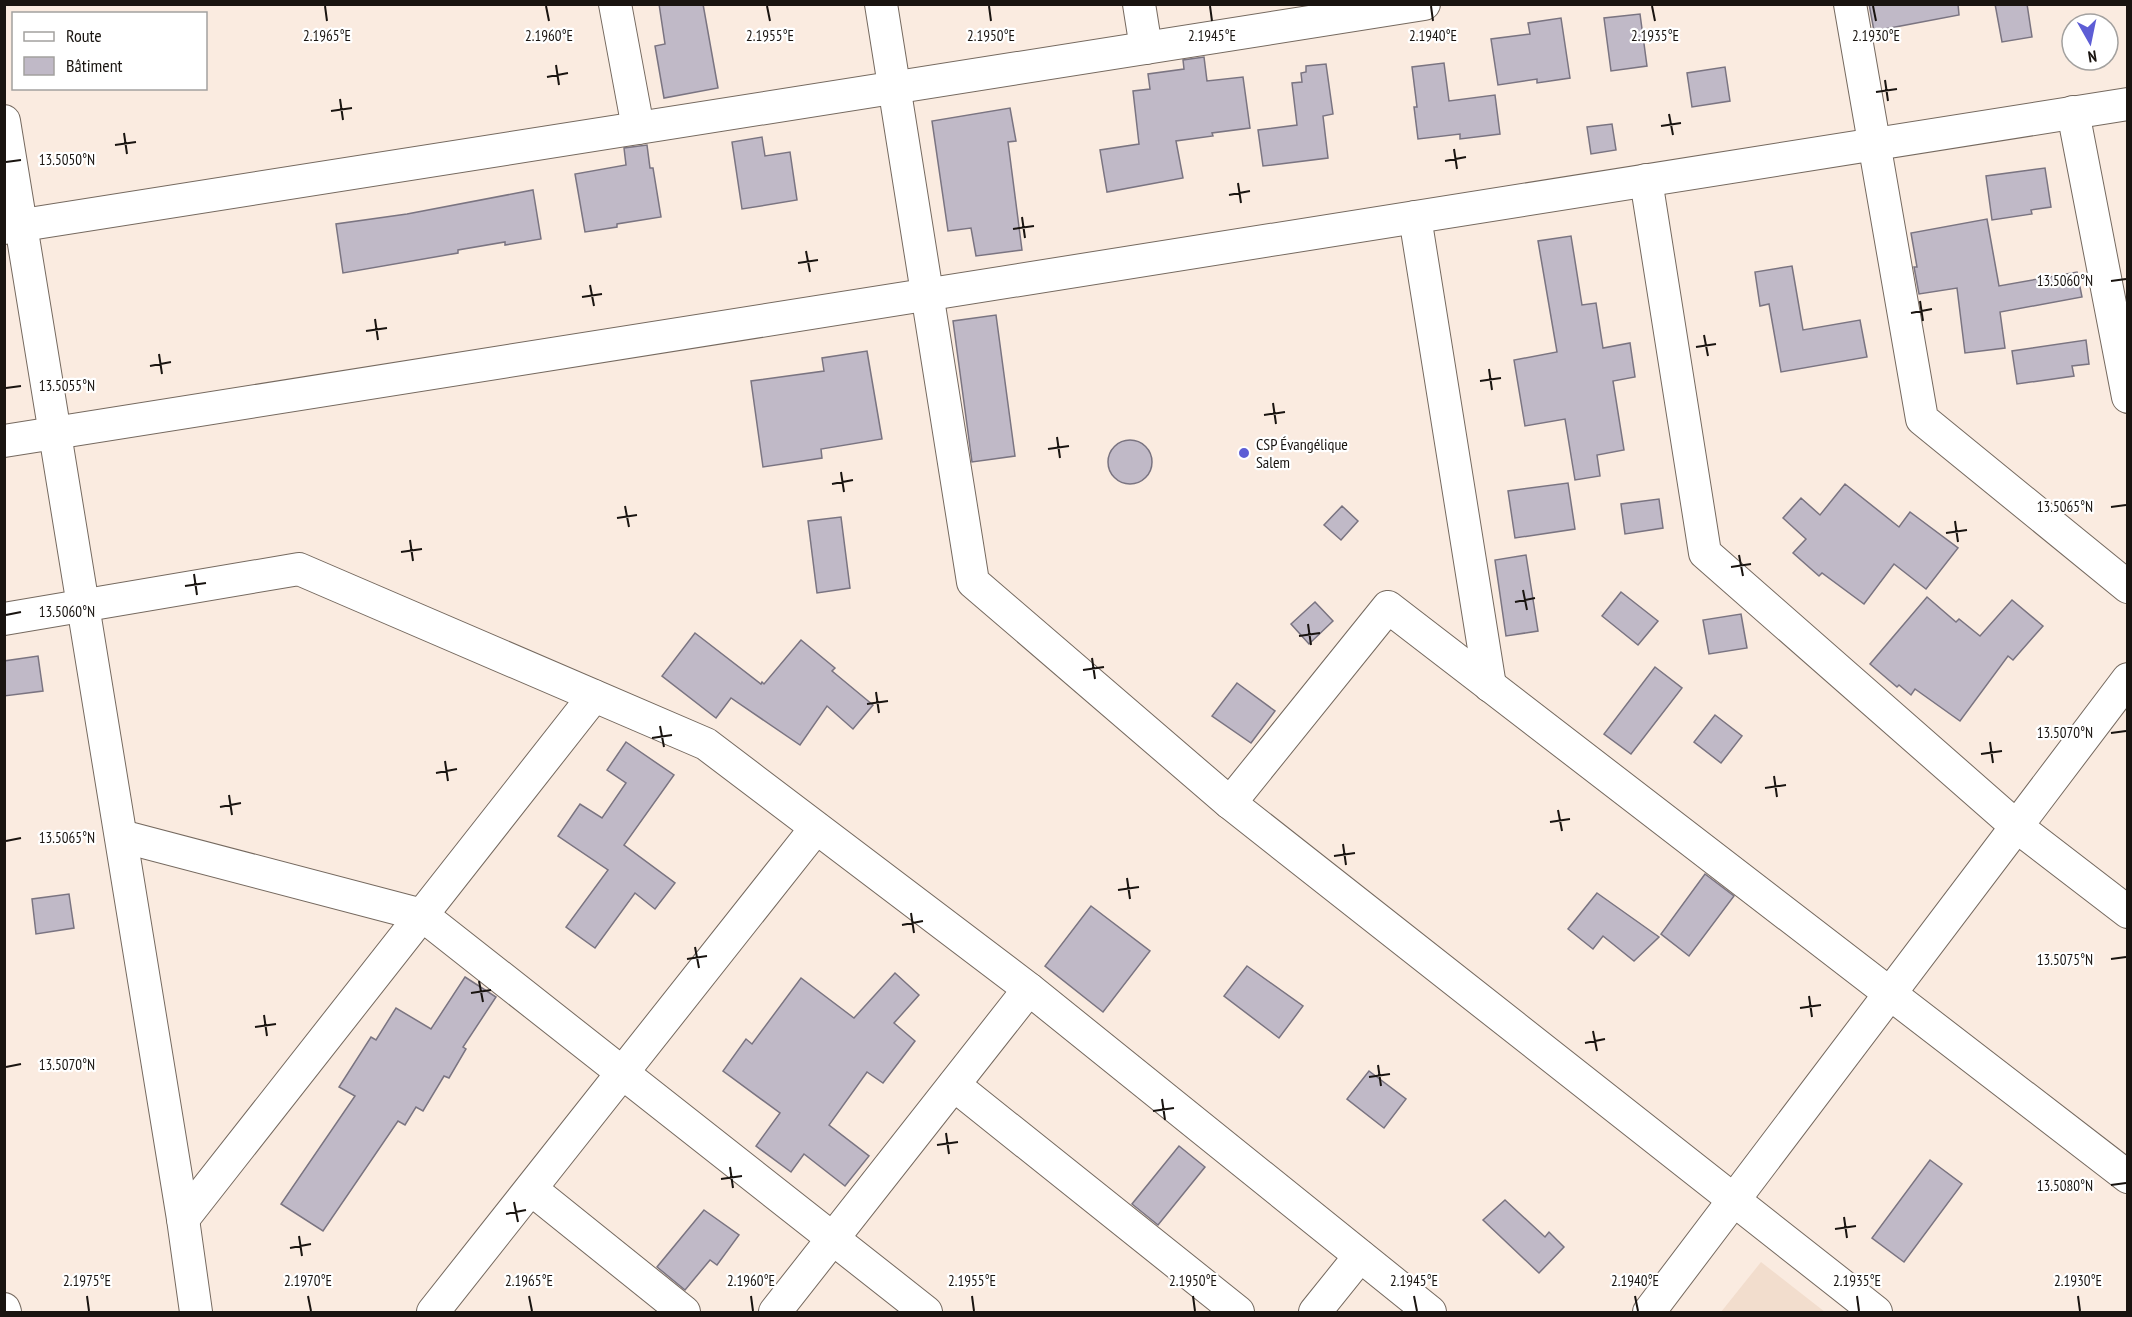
<svg xmlns="http://www.w3.org/2000/svg" width="2132" height="1317" font-family="'PT Sans Narrow',sans-serif">
<rect width="100%" height="100%" fill="#faebe0"/>
<!-- built -->
<polygon fill="#f2ddcd" points="1761,1262 1825,1312 1721,1312"/>
<!-- building -->
<g fill="#c0b9c7" stroke="#7a7481" stroke-width="1.5">
<polygon points="659,4 703,4 718,88 664,98 655,46 665,44"/>
<polygon points="1869,4 1958,4 1959,15 1874,31"/>
<polygon points="1995,4 2027,4 2032,37 2002,42"/>
<polygon points="1640,14 1647,66 1611,71 1604,18"/>
<polygon points="1561,18 1570,78 1537,83 1537,79 1498,85 1491,39 1530,34 1528,23"/>
<polygon points="1204,57 1207,81 1243,77 1250,128 1212,133 1213,136 1176,141 1183,178 1107,192 1100,150 1139,144 1133,91 1150,89 1148,74 1184,69 1183,60"/>
<polygon points="1444,63 1449,101 1495,95 1500,134 1460,139 1460,134 1418,139 1414,107 1417,107 1412,67"/>
<polygon points="1326,64 1333,114 1323,116 1328,158 1263,166 1258,130 1297,125 1292,83 1302,82 1301,73 1306,72 1306,66"/>
<polygon points="1725,67 1730,101 1692,107 1687,73"/>
<polygon points="1010,108 1016,141 1008,142 1022,250 976,256 971,228 948,231 932,121"/>
<polygon points="1612,124 1616,150 1591,154 1587,127"/>
<polygon points="762,137 765,156 790,152 797,200 742,209 732,142"/>
<polygon points="647,145 650,168 653,168 661,217 617,224 617,227 585,232 575,174 626,165 624,148"/>
<polygon points="2045,168 2051,207 2031,210 2032,214 1992,220 1986,176"/>
<polygon points="533,190 541,239 505,245 505,242 458,250 458,253 343,273 336,224 407,214"/>
<polygon points="1987,219 1999,286 2077,272 2082,297 2000,312 2005,348 1965,353 1957,288 1919,294 1914,267 1917,267 1911,233"/>
<polygon points="1571,236 1582,305 1596,303 1603,348 1630,343 1635,377 1613,381 1624,450 1597,455 1600,476 1575,480 1565,419 1525,426 1514,360 1557,352 1538,241"/>
<polygon points="1792,266 1803,330 1860,320 1867,357 1781,372 1769,304 1760,306 1755,272"/>
<polygon points="996,315 1015,456 972,462 953,321"/>
<polygon points="2086,340 2089,364 2072,366 2074,376 2017,384 2012,351"/>
<polygon points="867,351 882,439 821,449 822,458 763,467 751,381 824,371 822,358"/>
<circle cx="1130" cy="462" r="22"/>
<polygon points="1568,483 1575,529 1515,538 1508,491"/>
<polygon points="1845,484 1899,527 1910,512 1958,548 1926,589 1894,564 1864,604 1822,573 1819,576 1793,553 1806,539 1783,518 1801,498 1820,515"/>
<polygon points="1659,499 1663,528 1625,534 1621,504"/>
<polygon points="1342,506 1358,521 1341,540 1324,525"/>
<polygon points="841,517 850,588 817,593 808,521"/>
<polygon points="1526,555 1538,631 1506,636 1495,560"/>
<polygon points="1621,592 1658,621 1638,645 1602,616"/>
<polygon points="1927,597 1956,622 1959,619 1980,636 2012,600 2043,626 2013,660 2008,656 1960,721 1915,689 1911,695 1899,685 1897,687 1870,664"/>
<polygon points="1315,602 1333,621 1309,644 1291,624"/>
<polygon points="1741,614 1747,648 1709,654 1703,620"/>
<polygon points="695,633 761,684 762,682 764,684 801,640 835,668 832,671 873,705 853,729 827,706 800,745 731,698 716,718 662,676"/>
<polygon points="38,656 43,691 4,696 4,661"/>
<polygon points="1655,667 1682,688 1631,754 1604,734"/>
<polygon points="1237,683 1275,711 1251,743 1212,716"/>
<polygon points="1715,715 1742,736 1721,763 1694,742"/>
<polygon points="626,742 674,775 624,845 675,883 655,909 635,893 595,948 566,927 608,870 558,836 580,804 602,818 626,783 607,770"/>
<polygon points="1705,874 1734,896 1689,956 1661,934"/>
<polygon points="1597,893 1659,937 1634,961 1603,936 1593,949 1568,929"/>
<polygon points="69,894 74,928 36,934 32,899"/>
<polygon points="1091,906 1150,951 1103,1012 1045,966"/>
<polygon points="1247,966 1303,1006 1279,1038 1224,996"/>
<polygon points="895,973 919,995 894,1023 915,1041 883,1083 867,1072 829,1125 869,1156 845,1186 804,1154 791,1172 756,1146 780,1113 723,1071 746,1039 752,1044 801,978 854,1018"/>
<polygon points="465,977 496,997 463,1047 466,1049 449,1078 444,1076 423,1111 416,1107 405,1125 398,1121 323,1231 281,1204 355,1096 339,1087 371,1037 376,1040 396,1008 431,1029"/>
<polygon points="1369,1071 1406,1099 1384,1128 1347,1099"/>
<polygon points="1179,1146 1205,1167 1158,1225 1132,1204"/>
<polygon points="1930,1160 1962,1184 1904,1262 1872,1238"/>
<polygon points="1505,1200 1545,1237 1549,1232 1564,1247 1539,1273 1483,1220"/>
<polygon points="704,1210 739,1235 717,1265 710,1260 685,1290 657,1267"/>
</g>
<g fill="none" stroke-linecap="round" stroke-linejoin="round">
<!-- minor casing -->
<g stroke="#75695f" stroke-width="34">
<g id="minor">
<polyline points="615,4 638,128"/>
<polyline points="881,4 973,582 1230,803 1876,1312"/>
<polyline points="1139,4 1146,48"/>
<polyline points="1850,4 1922,419 2128,587"/>
<polyline points="2073,112 2128,397"/>
<polyline points="4,121 183,1219 196,1312"/>
<polyline points="1646,180 1705,553 2016,826 2128,912"/>
<polyline points="1415,217 1490,686"/>
<polyline points="4,228 1424,4"/>
<polyline points="4,441 2128,104"/>
<polyline points="4,619 299,569 706,744 1029,989 1430,1312"/>
<polyline points="1230,803 1388,607 2128,1177"/>
<polyline points="121,836 422,915 926,1312"/>
<polyline points="954,1085 1238,1312"/>
<polyline points="531,1189 684,1312"/>
<polyline points="183,1219 594,696"/>
<polyline points="4,1309 5,1312"/>
<polyline points="433,1312 816,828"/>
<polyline points="775,1312 1029,989"/>
<polyline points="1315,1312 1360,1256"/>
<polyline points="1649,1312 2128,679"/>
</g>
</g>
<!-- minor -->
<use href="#minor" stroke="#fff" stroke-width="32"/>
</g>
<!-- ticks -->
<path fill="none" stroke="#191410" stroke-width="2" d="M325,6L327,21M546,6L549,21M767,6L770,21M989,6L991,21M1210,6L1212,21M1431,6L1433,21M1652,6L1655,21M1873,6L1876,21M556,65L559,85M547,77L568,73M1885,80L1888,101M1876,92L1897,89M340,99L343,120M331,111L352,108M1669,114L1673,135M1661,126L1681,123M124,133L127,154M115,145L136,142M1454,149L1457,169M1445,161L1466,157M6,162L21,160M1238,183L1241,203M1229,195L1250,191M1022,217L1025,238M1013,229L1034,226M806,251L810,272M798,263L818,260M2111,281L2126,279M590,285L594,306M582,297L602,294M1920,301L1923,321M1911,313L1932,309M375,319L378,340M366,331L387,328M1704,335L1708,356M1696,347L1716,344M159,354L162,374M150,366L171,362M1489,369L1492,390M1480,381L1501,378M6,388L21,386M1273,403L1276,424M1264,415L1285,412M1057,437L1060,458M1048,449L1069,446M841,472L844,492M832,484L853,480M625,506L629,527M2111,507L2126,505M617,518L637,515M1955,521L1958,542M1946,533L1967,530M410,540L413,561M401,552L422,549M1739,555L1743,576M1731,567L1751,564M194,574L197,595M185,586L206,583M1523,590L1527,610M1515,602L1535,598M6,615L21,612M1308,624L1311,645M1299,636L1320,633M1092,658L1095,679M1083,670L1104,667M876,692L879,713M867,704L888,701M660,726L664,747M2111,733L2126,731M652,738L672,735M1990,742L1993,763M1981,754L2002,751M445,761L448,781M436,773L457,769M1774,776L1777,797M1765,788L1786,785M229,795L232,815M220,807L241,803M1558,810L1562,831M1550,822L1570,819M6,841L21,838M1343,844L1346,865M1334,856L1355,853M1127,878L1130,899M1118,890L1139,887M911,913L914,933M902,925L923,921M695,947L699,968M687,959L707,956M2111,959L2126,957M479,981L483,1002M471,993L491,990M1809,996L1812,1017M1800,1008L1821,1005M264,1015L267,1036M255,1027L276,1024M1593,1031L1597,1051M1585,1043L1605,1039M1378,1065L1381,1086M6,1067L21,1064M1369,1077L1390,1074M1162,1099L1165,1120M1153,1111L1174,1108M946,1133L949,1154M937,1145L958,1142M730,1167L733,1188M721,1179L742,1176M2111,1185L2126,1183M514,1202L518,1222M506,1214L526,1210M1844,1217L1847,1238M1835,1229L1856,1226M299,1236L302,1256M290,1248L311,1244M87,1296L89,1311M308,1296L311,1311M529,1296L532,1311M751,1296L753,1311M972,1296L974,1311M1193,1296L1195,1311M1414,1296L1417,1311M1635,1296L1638,1311M1857,1296L1859,1311M2078,1296L2080,1311"/>
<!-- markers -->
<circle fill="#5d5dd5" stroke="#fff" stroke-width="2" cx="1244" cy="453" r="6"/>
<g text-anchor="middle" stroke-width="4.5" stroke-linejoin="round" paint-order="stroke">
<!-- poi labels -->
<g font-size="16" fill="#191410" stroke="#fff" text-anchor="start">
<text x="1256" y="450">CSP Évangélique<tspan x="1256" dy="18">Salem</tspan></text>
</g>
</g>
<g font-size="15" text-anchor="middle" fill="#191410" stroke="#fff" stroke-width="4.5" stroke-linejoin="round" paint-order="stroke">
<text x="327" y="41">2.1965°E</text>
<text x="549" y="41">2.1960°E</text>
<text x="770" y="41">2.1955°E</text>
<text x="991" y="41">2.1950°E</text>
<text x="1212" y="41">2.1945°E</text>
<text x="1433" y="41">2.1940°E</text>
<text x="1655" y="41">2.1935°E</text>
<text x="1876" y="41">2.1930°E</text>
<text x="67" y="165">13.5050°N</text>
<text x="2065" y="286">13.5060°N</text>
<text x="67" y="391">13.5055°N</text>
<text x="2065" y="512">13.5065°N</text>
<text x="67" y="617">13.5060°N</text>
<text x="2065" y="738">13.5070°N</text>
<text x="67" y="843">13.5065°N</text>
<text x="2065" y="965">13.5075°N</text>
<text x="67" y="1070">13.5070°N</text>
<text x="2065" y="1191">13.5080°N</text>
<text x="87" y="1286">2.1975°E</text>
<text x="308" y="1286">2.1970°E</text>
<text x="529" y="1286">2.1965°E</text>
<text x="751" y="1286">2.1960°E</text>
<text x="972" y="1286">2.1955°E</text>
<text x="1193" y="1286">2.1950°E</text>
<text x="1414" y="1286">2.1945°E</text>
<text x="1635" y="1286">2.1940°E</text>
<text x="1857" y="1286">2.1935°E</text>
<text x="2078" y="1286">2.1930°E</text>
</g>
<!-- border -->
<rect width="2132" height="1317" fill="none" stroke="#191410" stroke-width="12"/>
<!-- legend -->
<rect x="12" y="12" width="195" height="78" fill="#ffffff" stroke="#a3a19f" stroke-width="1.5"/>
<rect x="24" y="32" width="30" height="9" fill="#ffffff" stroke="#a3a19f" stroke-width="1.5"/>
<text x="66" y="42" font-size="18" fill="#191410">Route</text>
<rect x="24" y="57" width="30" height="18" fill="#c0b9c7" stroke="#a3a19f" stroke-width="1.5"/>
<text x="66" y="72" font-size="18" fill="#191410">Bâtiment</text>
<!-- north arrow -->
<g transform="translate(2090 42) rotate(171)"><circle r="28" fill="#ffffff" stroke="#a3a19f" stroke-width="1.5"/>
<path d="M0-4.5L10 22L0 15L-10 22Z" fill="#5d5dd5"/>
<text y="-9" font-size="16" font-weight="bold" text-anchor="middle" fill="#191410">N</text>
</g>
</svg>
